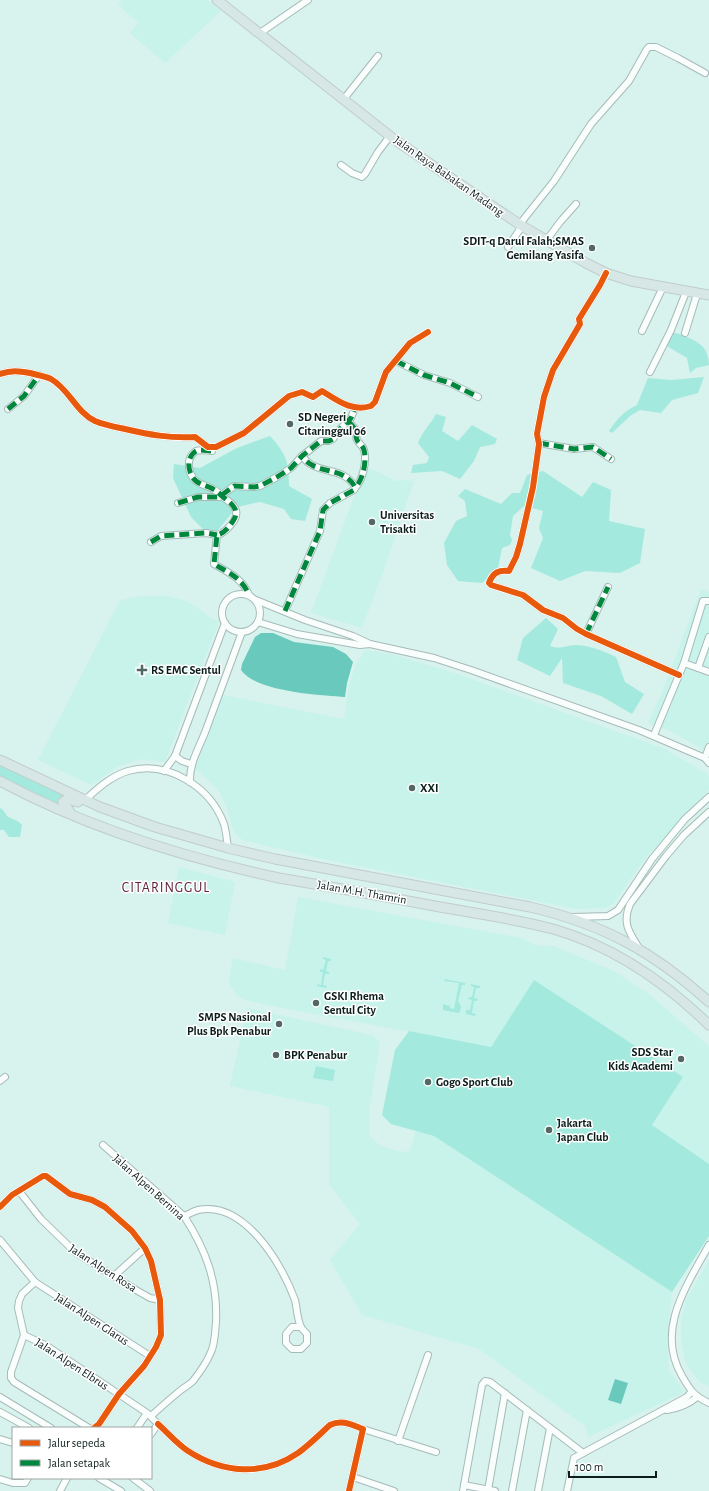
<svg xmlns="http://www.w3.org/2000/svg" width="709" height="1491" font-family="'Alegreya Sans',sans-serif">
<rect width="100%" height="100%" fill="#d8f2ee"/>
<!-- built -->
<g fill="#c8f3eb">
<polygon points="122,0 207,0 221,11 165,63 130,33 138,22 118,5"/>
<polygon points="365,467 378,472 395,481 404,480 414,481 386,564 362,628 311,613"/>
<polygon points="701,589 709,592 709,755 695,745 668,730 648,723 666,683"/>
<polygon points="142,596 168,596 186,601 199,609 212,619 219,621 165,762 142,759 119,766 91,785 38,760 120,600"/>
<polygon points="365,650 390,654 452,672 665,749 706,773 709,777 709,790 704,798 647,856 614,903 605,908 576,909 323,859 242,840 234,832 225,803 218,789 195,768 223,695 344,719 349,685 356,664"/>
<polygon points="179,867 235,882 225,935 168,923"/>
<polygon points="298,897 521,938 535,945 554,946 614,971 650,995 709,1046 709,1164 652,1125 683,1077 534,980 491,1047 277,1007 245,1000 237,995 231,987 229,978 233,958 285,970"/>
<polygon points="247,1008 372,1035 380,1042 369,1114 370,1137 381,1146 402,1152 410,1151 416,1131 434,1136 672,1292 667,1338 669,1370 685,1392 588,1437 585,1426 479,1349 362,1315 330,1260 360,1224 329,1184 329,1107 230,1086"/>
<polygon points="709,1260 709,1387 699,1381 686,1364 681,1341 681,1320 687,1298"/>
</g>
<!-- green -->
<g fill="#a4e9de">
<path d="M673,333C681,333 697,341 702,346C707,351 709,359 709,365L696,368L690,373L687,358L667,346Z"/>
<path d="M704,377L698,393L672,400L661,413L640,410L630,416L612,433L609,431C617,419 624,411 637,405L648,378L671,380Z"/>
<path d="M436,414L446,417L442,431L458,441L472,425L497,439L495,444L480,447L474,461L460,479L442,471L411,473L413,465L427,463L429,457L418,443C422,432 430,425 436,414Z"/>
<path d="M270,436C286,454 289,461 289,486L312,499L305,521L291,519L284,509L260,502L237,507L217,531L206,532L191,517L173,478L174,464L200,468L237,448Z"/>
<polygon points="543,471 582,497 593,482 611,490 609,521 645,529 640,563 620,573 585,571 560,581 531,568 543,538 539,528 543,511 524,506 513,516 510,535 512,540 510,545 502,548 498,568 482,583 458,581 447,565 444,543 456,521 467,516 465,501 458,496 465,489 501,504 512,493 520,493 527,475"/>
<path d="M546,618L558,629L550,646C561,650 566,645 577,645C592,646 603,651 616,657L625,682L644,694L632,714L601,696L563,683L562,658L550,676L517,660L523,638Z"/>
<polygon points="0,764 63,795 59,801 61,805 0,777"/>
<path d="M0,808C4,810 5,813 7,816C12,820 16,818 22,825L20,837H9L4,830H0Z"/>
<polygon points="323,957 331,959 331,961 328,961 326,971 329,972 329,974 325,974 323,985 327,986 326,988 317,986 317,984 321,985 323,972 320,972 320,969 323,970 326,960 323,959"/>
<polygon points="444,979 465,983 465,985 462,985 458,1001 461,1006 460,1012 458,1013 443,1010 443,1004 450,1006 450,1008 454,1009 459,983 445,981"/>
<polygon points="534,980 683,1077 652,1125 709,1164 709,1236 672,1292 434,1136 391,1124 382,1115 395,1050 409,1031 491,1047"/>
<polygon points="471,984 480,986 480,988 476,988 474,998 478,999 477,1001 474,1001 472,1013 476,1014 475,1016 466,1014 466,1010 470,1010 472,1000 468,999 469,997 472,997 474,987 471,986"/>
<polygon points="316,1066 335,1070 333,1081 313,1078"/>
</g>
<!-- water -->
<g fill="#69c9bc">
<path d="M261,633H273L294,642L333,647L346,654L353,662L347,683L345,697C320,695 256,692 241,670L242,664L255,637Z"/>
<polygon points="615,1379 628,1383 621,1404 608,1400"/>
</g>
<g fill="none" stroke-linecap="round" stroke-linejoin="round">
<!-- street casing -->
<g stroke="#a6bbb8" stroke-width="8">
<g id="street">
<polyline points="260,33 308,0"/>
<polyline points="343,100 378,56"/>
<polyline points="341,165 352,173 362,177 365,174 378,152 390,136"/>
<polyline points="519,225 554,181 591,124 629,81 647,49 649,47 656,47 678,58 705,73"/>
<polyline points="546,241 560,222 576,204"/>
<polyline points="508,247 522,226"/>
<path d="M606,273L600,285L579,319L580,324L553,370L544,397L537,434L539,444L533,487L520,544L516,557L509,571C499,570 493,572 489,583L491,585L523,595L543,610L563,618L577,629L586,634L679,675"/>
<polyline points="642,331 663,287"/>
<polyline points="685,333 697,294"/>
<polyline points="396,361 424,375 450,383 478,397"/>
<polyline points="650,372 671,330 686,292"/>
<path d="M0,374C11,370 19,371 30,373C37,375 44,376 51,379C69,389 76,412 95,421C104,425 115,427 125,429C151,435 167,438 195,437L208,447H216L244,433L289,396L302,392L313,397L322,391C338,401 352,412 371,406L375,402L386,372L410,343L428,332"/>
<polyline points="8,409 24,396 39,375"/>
<path d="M348,421L356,430C355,445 361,441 364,450C367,461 363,480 355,488"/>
<polyline points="539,443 574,449 593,447 611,459"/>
<path d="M212,451C207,451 201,449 196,451C185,458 188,474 196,481C201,485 208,486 213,489C217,491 220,494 223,497C231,503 241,509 234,521C229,527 225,533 217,535L214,564C229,573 242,578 249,595"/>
<polyline points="178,503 198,497 219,497 234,486 254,487 260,486 277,477 291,468 302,456 321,441 329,441 333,439 338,431 351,418 355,408"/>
<polyline points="151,542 161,536 206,533 217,535"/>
<circle cx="241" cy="613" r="19"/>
<polyline points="256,600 305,620 353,636 370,644 434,658 471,670 639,730 705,758 709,763"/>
<path d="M285,611L320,531L323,510L330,503L354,490L355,487C345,469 326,473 312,465C308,463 305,460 302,456"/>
<polyline points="258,622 297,634 360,645 370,644"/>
<polyline points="586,634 608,587"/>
<polyline points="709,637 698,668 709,672"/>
<polyline points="684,663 698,668"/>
<polyline points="654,735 684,663 703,601 709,601"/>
<polyline points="175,756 182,761 191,764"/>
<polyline points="705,758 709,747"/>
<polyline points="164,771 175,756 225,623"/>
<path d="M190,782C189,762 201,745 207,727C219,695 230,664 242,632"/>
<path d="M85,800C97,789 111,776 128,771C167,760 210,786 224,824C226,831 227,840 228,848"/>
<polyline points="573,917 608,916 618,910 652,859 685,819 709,797"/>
<path d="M639,948C629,932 622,923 630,904L666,856L684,835L709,812"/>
<polyline points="0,1081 5,1077"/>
<path d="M103,1145L184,1216C206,1250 218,1282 216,1322C215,1332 215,1344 211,1352C207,1362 200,1372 193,1381C190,1384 185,1387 181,1390C171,1398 161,1407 151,1416"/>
<polyline points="19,1191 41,1219 75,1252 136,1290 150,1298 160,1300"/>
<polyline points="0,1207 12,1195 43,1176 46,1176 70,1194 92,1200 105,1207 132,1231 145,1248 151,1261 160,1300 161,1335 156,1347 144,1366 119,1394 99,1424 94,1428"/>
<path d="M184,1216C189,1214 194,1211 198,1210C244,1200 282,1264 295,1300C297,1308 297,1319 301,1327C302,1329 305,1332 307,1334V1343L301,1349H292L286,1343V1334L292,1327H301"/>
<polyline points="0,1240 35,1282 22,1294 19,1301 18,1308 24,1335 11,1372 11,1378 14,1382 89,1428"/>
<path d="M709,1245C687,1285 655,1330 682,1376C690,1390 694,1396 709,1403"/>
<polyline points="114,1276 145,1248"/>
<polyline points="35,1282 150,1356"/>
<polyline points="24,1335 47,1346 147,1413 137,1428"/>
<polyline points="0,1397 51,1428"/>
<path d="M667,1410C679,1408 688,1405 697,1397"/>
<polyline points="0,1412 29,1428"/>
<polyline points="148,1414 158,1424 151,1434"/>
<path d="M158,1424C168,1433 177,1444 188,1451C222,1473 263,1477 298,1453C309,1445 320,1434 330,1425C342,1419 352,1425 363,1429L349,1491"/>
<polyline points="363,1429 436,1452"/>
<polyline points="0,1439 13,1443"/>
<polyline points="398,1441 428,1355"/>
<polyline points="353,1477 394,1491"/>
<polyline points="99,1478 121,1491"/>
<polyline points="133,1478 150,1491"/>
<polyline points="0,1479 13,1483 25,1483 28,1478"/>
<polyline points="464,1485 495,1491"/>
<polyline points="488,1490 505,1393"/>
<polyline points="60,1491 67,1478"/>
<polyline points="463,1491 482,1385 485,1381 490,1382 583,1453"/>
<polyline points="512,1491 527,1410"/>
<polyline points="538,1491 550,1428"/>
<polyline points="567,1491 574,1458 687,1397 691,1392"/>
</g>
</g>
<!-- primary casing -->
<g stroke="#c0cdcb" stroke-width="11">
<g id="primary">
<polyline points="217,0 395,140 522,226 586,263 606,273 631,281 709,295"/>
<path d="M0,760L100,807L155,827L228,848L275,859L530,907C603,924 654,952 709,1002"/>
<path d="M0,781C87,828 182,857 279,878C333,887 387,897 440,907C478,914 516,919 553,929C613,946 665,982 709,1025"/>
<polyline points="70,812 63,802 67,799 78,802"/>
</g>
</g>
<!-- street -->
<use href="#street" stroke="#f9fdfc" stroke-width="6"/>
<!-- primary -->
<use href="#primary" stroke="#d7e7e6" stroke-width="9"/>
<!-- quiet -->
<g stroke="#00873e" stroke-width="5" stroke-dasharray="10 5" stroke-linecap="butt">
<polyline points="396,361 424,375 450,383 478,397"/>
<polyline points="8,409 24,396 39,375"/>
<path d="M348,421L356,430C355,445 361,441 364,450C367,461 363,480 355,488"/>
<polyline points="539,443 574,449 593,447 611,459"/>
<path d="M211,451C207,451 200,449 196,451C185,458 188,474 196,481C201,485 208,486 213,489C217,491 220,494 223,497C231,503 241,510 233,521C229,527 225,533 217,535L214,564C229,573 242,578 249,595"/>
<polyline points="178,503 198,497 219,497 234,486 254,487 260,486 277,477 291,468 302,456 321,441 329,441 333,439 338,431 351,418 355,408"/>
<polyline points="151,542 161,536 206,533 217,535"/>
<path d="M285,611L320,531L323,510L330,503L354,490L355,487C345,469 326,473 312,465C308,463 305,460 302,456"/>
<polyline points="586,634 608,587"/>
</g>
<!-- cycleway casing -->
<g stroke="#fff" stroke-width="8">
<g id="cycleway">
<path d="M606,273L600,285L579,319L580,324L553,370L544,397L537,434L539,444L533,487L520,544L516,557L509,571C499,570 493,572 489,583L491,585L523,595L543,610L563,618L577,629L586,634L679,675"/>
<path d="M0,374C11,370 19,371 30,373C37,375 44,376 51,379C69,389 76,412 95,421C104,425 115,427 125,429C151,435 167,438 195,437L208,447H216L244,433L289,396L302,392L313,397L322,391C338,401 352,412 371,406L375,402L386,372L410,343L428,332"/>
<polyline points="0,1207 12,1195 43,1176 46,1176 70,1194 92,1200 105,1207 132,1231 145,1248 151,1261 160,1300 161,1335 156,1347 144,1366 119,1394 99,1424 94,1428"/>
<path d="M158,1424C168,1433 177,1444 188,1451C222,1473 263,1477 298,1453C309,1445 320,1434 330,1425C342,1419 352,1425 363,1429L349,1491"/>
</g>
</g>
<!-- cycleway -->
<use href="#cycleway" stroke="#e8590c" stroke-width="6"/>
</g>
<!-- markers -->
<g fill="#536865" stroke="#fff" stroke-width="1.5">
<circle cx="592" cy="248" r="4"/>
<circle cx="290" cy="424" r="4"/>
<circle cx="372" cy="522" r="4"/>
<path d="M140 664h4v4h4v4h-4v4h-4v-4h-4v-4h4z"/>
<circle cx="412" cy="788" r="4"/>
<circle cx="316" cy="1003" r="4"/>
<circle cx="279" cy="1024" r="4"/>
<circle cx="276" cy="1055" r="4"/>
<circle cx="681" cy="1059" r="4"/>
<circle cx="428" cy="1082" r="4"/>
<circle cx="549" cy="1130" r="4"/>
</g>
<g text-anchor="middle" stroke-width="3" stroke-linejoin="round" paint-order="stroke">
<!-- street labels -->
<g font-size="12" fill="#0c1e1b" stroke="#fff">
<text transform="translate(449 176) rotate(35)" y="4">Jalan Raya Babakan Madang</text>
<text transform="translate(362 892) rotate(10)" y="4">Jalan M.H. Thamrin</text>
<text transform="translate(149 1187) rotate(42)" y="4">Jalan Alpen Bernina</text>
<text transform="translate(103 1268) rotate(33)" y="4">Jalan Alpen Rosa</text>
<text transform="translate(92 1319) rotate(33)" y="4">Jalan Alpen Glarus</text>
<text transform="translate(72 1364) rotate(33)" y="4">Jalan Alpen Elbrus</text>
</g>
<!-- poi labels -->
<g font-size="12" font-weight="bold" fill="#0c1e1b" stroke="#fff" text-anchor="start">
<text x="584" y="245" text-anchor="end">SDIT-q Darul Falah;SMAS<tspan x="584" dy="14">Gemilang Yasifa</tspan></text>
<text x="298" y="421">SD Negeri<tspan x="298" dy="14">Citaringgul 06</tspan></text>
<text x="380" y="519">Universitas<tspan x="380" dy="14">Trisakti</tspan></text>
<text x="151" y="674">RS EMC Sentul</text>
<text x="420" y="792">XXI</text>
<text x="324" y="1000">GSKI Rhema<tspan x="324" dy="14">Sentul City</tspan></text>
<text x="271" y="1021" text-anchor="end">SMPS Nasional<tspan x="271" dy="14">Plus Bpk Penabur</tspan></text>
<text x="673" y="1056" text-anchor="end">SDS Star<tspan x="673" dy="14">Kids Academi</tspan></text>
<text x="284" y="1059">BPK Penabur</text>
<text x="436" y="1086">Gogo Sport Club</text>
<text x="557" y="1127">Jakarta<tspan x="557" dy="14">Japan Club</tspan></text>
</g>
<!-- quarter labels -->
<g font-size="14" letter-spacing="1" fill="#632037" stroke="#fff">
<text x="166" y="892">CITARINGGUL</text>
</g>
</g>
<!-- legend -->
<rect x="12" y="1427" width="140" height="52" fill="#ffffff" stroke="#9ea5a4"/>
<rect x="20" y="1440" width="20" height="6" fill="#e8590c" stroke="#9ea5a4"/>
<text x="48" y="1447" font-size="12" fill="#0c1e1b">Jalur sepeda</text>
<rect x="20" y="1460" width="20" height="6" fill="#00873e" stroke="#9ea5a4"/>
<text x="48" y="1467" font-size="12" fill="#0c1e1b">Jalan setapak</text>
<!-- scale -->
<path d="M569 1471v6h87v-6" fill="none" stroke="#0c1e1b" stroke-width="2"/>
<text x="575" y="1471" font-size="12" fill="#0c1e1b" stroke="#ffffff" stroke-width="3" paint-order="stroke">100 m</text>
</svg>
